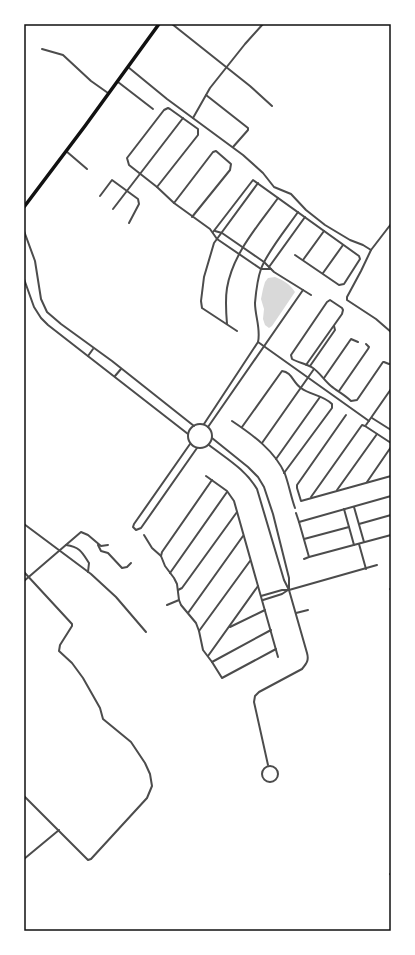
<svg xmlns="http://www.w3.org/2000/svg" width="415" height="955" font-family="Inter,sans-serif">
<rect width="100%" height="100%" fill="#fff"/>
<!-- water -->
<path fill="#d9d9d9" d="M275,277C283,280 290,284 295,292L272,326L269,328L265,325L263,319L264,309L261,299L263,289L265,282L268,278Z"/>
<g fill="none" stroke-linecap="round" stroke-linejoin="round">
<!-- minor -->
<g stroke="#4c4c4c" stroke-width="2">
<polyline points="172,24 250,86 272,106"/>
<polyline points="42,49 63,55 91,81 108,93"/>
<polyline points="128,67 167,99 243,155 263,173 274,187 291,194 306,210 325,225 350,240 363,245 371,250"/>
<polyline points="118,82 153,109"/>
<polyline points="206,95 248,128 248,130 233,147"/>
<polygon points="168,108 170,109 198,129 198,135 157,187 129,165 127,158 164,110"/>
<polyline points="193,118 210,88 245,44 263,24"/>
<polyline points="66,151 87,169"/>
<polyline points="157,187 174,203 210,229 217,239 261,269 271,269"/>
<polyline points="100,196 112,180 138,199 139,204 129,223"/>
<polyline points="174,203 213,152 216,151 231,164 230,170 192,217"/>
<polyline points="113,209 183,118"/>
<polyline points="391,224 371,250 361,271 347,297 347,300 376,319 391,332"/>
<polyline points="24,231 35,261 41,299 47,312 61,324 112,361 194,426"/>
<polyline points="215,231 222,233 264,262 274,272 311,295"/>
<polyline points="213,232 253,180 359,256 360,259 344,284 339,285 295,255"/>
<polyline points="303,260 324,231"/>
<polyline points="269,267 305,217"/>
<polyline points="323,273 343,245"/>
<polyline points="24,279 34,307 41,318 48,325 188,434"/>
<path d="M227,324C226,312 225,300 227,288C233,253 258,226 278,198"/>
<polyline points="237,331 202,308 201,301 204,277 214,243 258,183"/>
<polyline points="258,342 369,421"/>
<polyline points="88,356 93,349"/>
<path d="M306,365L342,314L343,310L342,308L330,300L327,302L291,355L292,359C299,363 307,364 313,368C320,373 324,380 331,386C337,391 345,395 351,401L357,400L383,362H384L389,364"/>
<polyline points="310,366 335,330 334,326"/>
<polyline points="115,376 121,369"/>
<polyline points="324,378 351,339 358,342"/>
<polyline points="339,391 368,349 369,347 366,344"/>
<polyline points="346,415 297,485 297,488 301,501 391,476"/>
<polyline points="372,418 391,430"/>
<path d="M232,421C253,435 275,451 285,474C289,485 291,497 295,508"/>
<circle cx="200" cy="436" r="12"/>
<path d="M204,424L258,342C261,329 255,316 255,303C256,292 257,280 261,269C267,252 287,228 298,212"/>
<polyline points="366,425 391,389"/>
<polyline points="208,427 303,290"/>
<path d="M242,427L282,371C292,372 293,383 301,388C310,395 323,395 332,404V408L284,473"/>
<polyline points="212,438 248,467 258,477 264,487 273,514 289,578 289,589"/>
<polyline points="262,443 314,369"/>
<polyline points="190,444 134,524 133,527 136,530 141,528 197,448"/>
<path d="M209,445C227,459 245,469 257,489L284,580L289,590L307,653C309,660 307,663 302,669L259,692L255,696L254,702L268,765"/>
<polyline points="276,459 320,397"/>
<polyline points="206,476 227,491 234,501 278,657"/>
<polyline points="212,480 162,552 161,556 165,566 174,578 177,584 179,600 181,605 196,623 199,631 203,650 212,662 222,678 276,649"/>
<polyline points="367,482 391,447"/>
<polyline points="337,490 377,434"/>
<polyline points="311,497 362,425 365,426 391,443"/>
<polyline points="354,507 364,542"/>
<polyline points="344,509 354,545"/>
<polyline points="296,513 299,522"/>
<polyline points="24,524 91,574 116,597 146,632"/>
<polyline points="359,524 391,515"/>
<polyline points="144,535 152,548 161,556"/>
<polyline points="304,539 349,527"/>
<polyline points="359,544 366,569"/>
<path d="M66,545C80,547 82,552 89,563L88,572"/>
<polyline points="98,545 101,551 108,553 122,568 127,567 131,563"/>
<polyline points="309,557 391,535"/>
<polyline points="304,559 309,557 299,522 391,496"/>
<polyline points="24,572 72,624 72,626 60,645 59,651 72,663 83,678 100,708 103,719 131,742 145,763 150,774 152,786 147,798 91,859 88,860 24,796"/>
<polyline points="170,573 227,492"/>
<polyline points="24,581 81,532 88,535 101,546 108,545"/>
<polyline points="390,589 391,590"/>
<polyline points="178,590 182,588 237,512"/>
<polyline points="261,596 282,590 289,590 377,565"/>
<polyline points="263,600 282,594 288,590"/>
<polyline points="167,605 179,600"/>
<polyline points="188,613 243,536"/>
<polyline points="296,613 308,610"/>
<polyline points="230,627 265,610"/>
<polyline points="199,631 250,561"/>
<polyline points="208,656 258,586"/>
<polyline points="212,662 271,630"/>
<circle cx="270" cy="774" r="8"/>
<polyline points="24,859 59,830"/>
<polyline points="390,874 391,875"/>
</g>
<!-- primary -->
<polyline stroke="#111" stroke-width="3.5" points="24,207 85,126 159,24"/>
</g>
<!-- border -->
<rect width="415" height="955" fill="none" stroke="#ffffff" stroke-width="50"/>
<rect x="25" y="25" width="365" height="905" fill="none" stroke="#111" stroke-width="1.5"/>
</svg>
